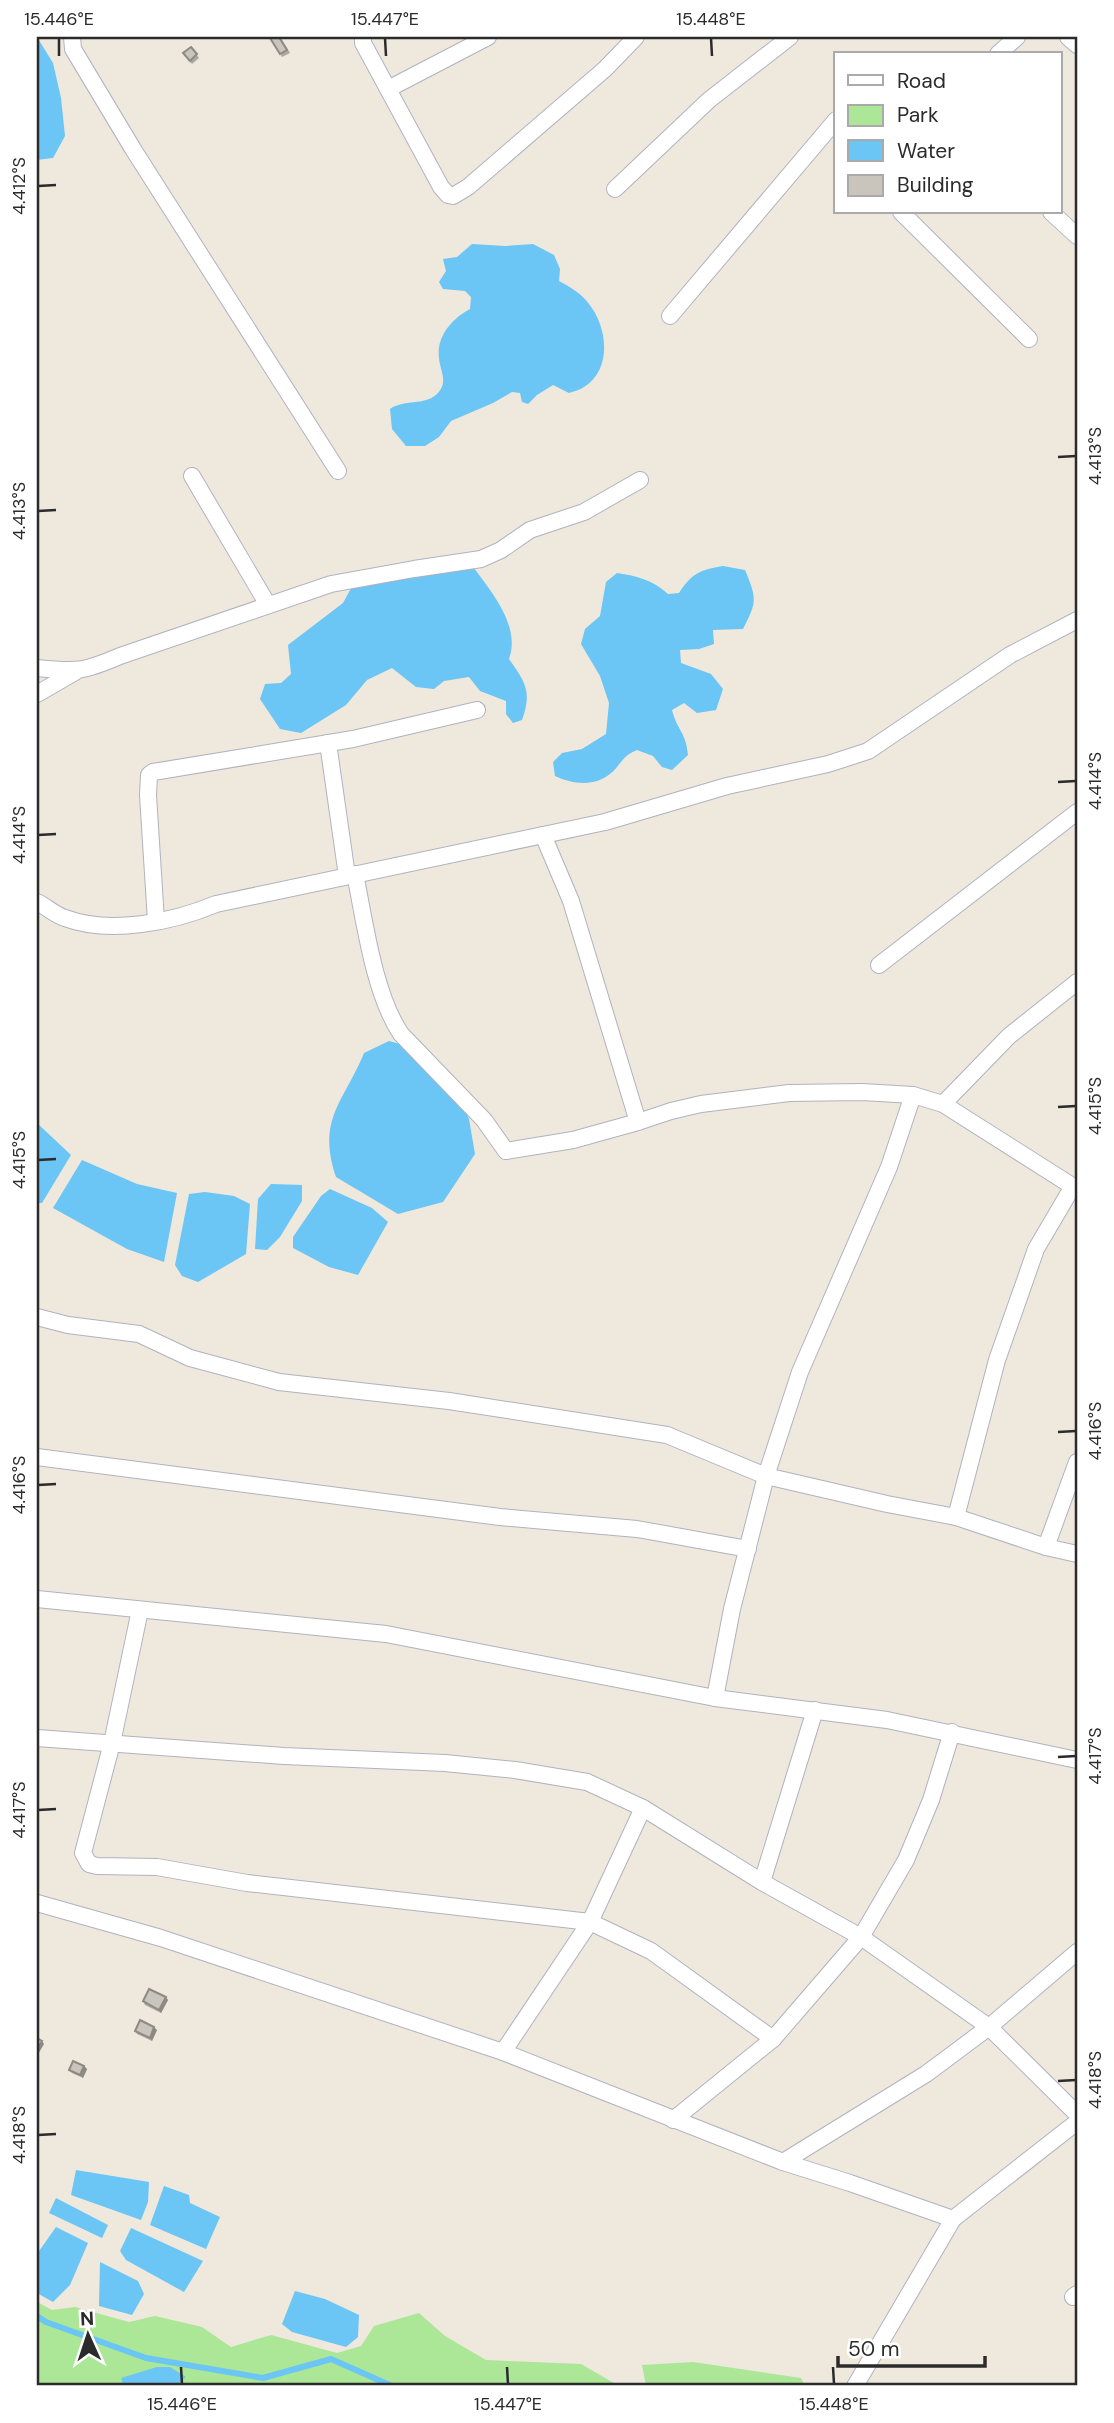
<svg xmlns="http://www.w3.org/2000/svg" width="1114" height="2423" font-family="'DM Sans',sans-serif">
<rect width="100%" height="100%" fill="#eee8dd"/>
<!-- green -->
<g fill="#abe797">
<polygon points="37,2302 52,2310 75,2307 129,2322 155,2316 202,2327 231,2347 271,2335 337,2353 361,2346 374,2326 419,2313 445,2336 486,2360 581,2364 619,2386 37,2386"/>
<polygon points="693,2362 801,2378 805,2386 646,2386 642,2365"/>
</g>
<!-- water -->
<g fill="#6bc5f5">
<polygon points="37,37 53,63 61,98 65,136 53,158 37,160"/>
<path d="M472,244L505,246L533,244L554,255L560,269L559,281C570,287 581,293 589,304C607,326 613,369 584,387C580,390 574,391 569,393L553,385L537,395L528,404L522,402L520,393L512,392L493,403L451,421L439,437L425,446H406L392,429L390,409C404,399 424,406 437,394C449,382 440,371 439,358C436,336 453,318 470,309L471,297L465,291L443,289L439,282L446,271L443,259L457,257Z"/>
<path d="M466,557C486,586 522,623 509,659C526,683 532,692 522,720L513,723L506,714V701L480,691L469,677L444,681L434,689L416,687L392,668L367,680L346,705L301,733L280,729L260,699L265,684L281,683L291,674L288,645L343,603L355,581L418,560L440,568Z"/>
<path d="M723,566L745,570C757,599 757,602 743,629L713,630L714,644L699,649L680,650L681,663L711,674L723,689L716,710L697,713L684,703L672,710C677,730 686,732 688,755L672,770L662,767L653,756L637,750C626,755 624,758 617,767C601,787 576,786 555,776L553,762L562,753L582,749L606,734L609,703L600,676L581,644L585,629L600,616L606,582L617,573C637,576 653,580 668,594L679,593C692,573 700,570 723,566Z"/>
<path d="M389,1041L414,1048L453,1085L469,1119L475,1154L443,1202L398,1214L336,1177C317,1118 343,1104 364,1053Z"/>
<polygon points="37,1123 71,1155 42,1203 37,1203"/>
<polygon points="82,1160 137,1184 177,1193 164,1262 127,1249 53,1208"/>
<polygon points="271,1184 302,1185 302,1201 280,1237 267,1250 255,1249 258,1199"/>
<polygon points="330,1189 372,1208 388,1222 358,1275 329,1267 293,1248 293,1237 321,1196"/>
<polygon points="205,1192 234,1196 250,1204 246,1254 198,1282 182,1276 175,1265 189,1194"/>
<polygon points="76,2170 149,2182 148,2202 141,2220 71,2195"/>
<polygon points="164,2186 189,2195 190,2203 220,2217 206,2249 150,2225"/>
<polygon points="56,2198 108,2225 102,2238 49,2213"/>
<polygon points="56,2227 88,2243 70,2285 53,2302 37,2293 37,2254"/>
<polygon points="131,2228 203,2261 184,2292 126,2260 120,2251"/>
<polygon points="100,2262 138,2281 144,2294 132,2315 99,2306"/>
<polygon points="295,2291 325,2299 359,2315 358,2337 346,2347 292,2332 282,2324"/>
<polygon points="157,2367 170,2367 186,2377 176,2386 123,2384 121,2378"/>
</g>
<g fill="none" stroke-linecap="round" stroke-linejoin="round">
<!-- stream -->
<polyline stroke="#6bc5f5" stroke-width="6" points="37,2316 46,2322 146,2358 263,2378 331,2359 392,2386"/>
<!-- street casing -->
<g stroke="#b1b2c0" stroke-width="18">
<g id="street">
<polyline points="72,37 73,49 133,149 338,471"/>
<polyline points="363,37 363,43 441,187 448,195 453,196 468,187 605,69 636,37"/>
<polyline points="1068,37 1077,45"/>
<polyline points="998,54 1017,37"/>
<polyline points="388,89 488,37"/>
<polyline points="615,189 709,100 790,37"/>
<polyline points="901,212 1029,339"/>
<polyline points="1051,212 1077,236"/>
<polyline points="670,316 836,120"/>
<polyline points="192,476 268,605"/>
<path d="M37,668C77,672 83,672 120,656L331,584L414,569L481,559L501,550L530,530L584,512L640,480"/>
<polyline points="37,694 75,672"/>
<polyline points="328,743 347,876"/>
<polyline points="543,835 571,901 638,1122"/>
<path d="M355,874C365,923 374,994 401,1034L484,1120L506,1151L573,1140L638,1122L671,1111L701,1104L789,1093L862,1092L913,1095L943,1104L1077,1189"/>
<path d="M37,902C47,907 55,915 65,918C110,935 173,922 216,904L605,822L727,786L828,764L868,751L1010,655L1077,620"/>
<polyline points="156,921 148,795 149,775 153,772 353,739 477,710"/>
<polyline points="879,965 1077,812"/>
<polyline points="943,1104 1009,1036 1077,982"/>
<polyline points="37,1317 68,1325 139,1334 190,1358 279,1382 449,1401 667,1435 766,1476 887,1504 956,1517 1046,1547 1077,1554"/>
<polyline points="37,1457 500,1517 637,1529 748,1549"/>
<polyline points="956,1517 997,1360 1022,1289 1036,1249 1073,1186"/>
<polyline points="1046,1547 1077,1462"/>
<polyline points="37,1599 386,1634 715,1698 887,1720 1077,1760"/>
<polyline points="140,1610 112,1743 83,1853 89,1864 97,1866 157,1867 247,1883 590,1922 651,1951 773,2039"/>
<polyline points="715,1698 732,1609 766,1476 800,1372 889,1167 913,1095"/>
<polyline points="37,1738 284,1756 445,1763 515,1770 587,1782 643,1808 762,1882 861,1937 989,2027 1077,2114"/>
<polyline points="762,1882 815,1710"/>
<polyline points="37,1903 161,1938 503,2052 783,2162 850,2183 953,2219"/>
<polyline points="503,2052 590,1922 643,1808"/>
<polyline points="673,2120 773,2039 861,1937 906,1860 931,1800 952,1732"/>
<polyline points="783,2162 926,2074 989,2027 1077,1952"/>
<polyline points="1073,2297 1077,2294"/>
<polyline points="855,2386 953,2219 1077,2122"/>
</g>
</g>
<!-- street -->
<use href="#street" stroke="#fff" stroke-width="16"/>
</g>
<!-- wall -->
<g fill="#ada9a2">
<polygon points="280,37 290,53 282,57 270,38"/>
<polygon points="191,47 199,58 192,64 183,53"/>
<polygon points="168,2000 161,2013 145,2005 143,2001"/>
<polygon points="157,2030 152,2041 137,2034 135,2031"/>
<polygon points="84,2066 87,2069 83,2078 72,2073 69,2070"/>
</g>
<!-- shaded-wall -->
<g fill="#8d8a84">
<polygon points="166,1997 168,2000 161,2013 159,2010"/>
<polygon points="154,2027 157,2030 152,2041 150,2038"/>
<polygon points="42,2041 44,2044 37,2056 37,2049"/>
<polygon points="84,2066 87,2069 83,2078 80,2075"/>
</g>
<!-- building -->
<g fill="#c9c5bc" stroke="#8d8a84" stroke-width="2">
<polygon points="273,37 279,37 287,50 280,54 270,38"/>
<polygon points="191,47 197,54 190,61 183,53"/>
<polygon points="149,1989 166,1997 159,2010 143,2001"/>
<polygon points="140,2020 154,2027 150,2038 135,2031"/>
<polygon points="37,2038 42,2041 37,2049"/>
<polygon points="73,2061 84,2066 80,2075 69,2070"/>
</g>
<!-- ticks -->
<path fill="none" stroke="#2b2b2b" stroke-width="2.5" d="M59,38V56M385,38L386,56M711,38L712,56M38,186L56,185M1058,457L1076,456M38,511L56,510M1058,782L1076,781M38,835L56,834M1058,1107L1076,1106M38,1160L56,1159M1058,1432L1076,1431M38,1485L56,1484M1058,1757L1076,1756M38,1810L56,1809M1058,2081L1076,2080M38,2135L56,2134M181,2367L182,2384M507,2367L508,2384M833,2367L834,2384"/>
<!-- border -->
<rect width="1114" height="2423" fill="none" stroke="#ffffff" stroke-width="77"/>
<!-- legend -->
<rect x="834" y="52" width="228" height="161" fill="#ffffff" stroke="#aaaaaa" stroke-width="2"/>
<rect x="848" y="75" width="35" height="10" fill="#ffffff" stroke="#aaaaaa" stroke-width="2"/>
<text x="897" y="88" font-size="21" fill="#2b2b2b">Road</text>
<rect x="848" y="105" width="35" height="21" fill="#abe797" stroke="#aaaaaa" stroke-width="2"/>
<text x="897" y="122" font-size="21" fill="#2b2b2b">Park</text>
<rect x="848" y="140" width="35" height="21" fill="#6bc5f5" stroke="#aaaaaa" stroke-width="2"/>
<text x="897" y="158" font-size="21" fill="#2b2b2b">Water</text>
<rect x="848" y="175" width="35" height="21" fill="#c9c5bc" stroke="#aaaaaa" stroke-width="2"/>
<text x="897" y="192" font-size="21" fill="#2b2b2b">Building</text>
<!-- north arrow -->
<g transform="translate(88 2335) rotate(357)" stroke="#ffffff" stroke-width="5" paint-order="stroke">
<path d="M0-5L12 26L0 18L-12 26Z" fill="#2b2b2b"/>
<text y="-10" font-size="19" font-weight="bold" text-anchor="middle" fill="#2b2b2b">N</text>
</g>
<!-- scale -->
<path d="M838 2356v10h147v-10" fill="none" stroke="#2b2b2b" stroke-width="3.5"/>
<text x="848" y="2356" font-size="21" fill="#2b2b2b" stroke="#ffffff" stroke-width="5" paint-order="stroke">50 m</text>
<rect x="38" y="38" width="1038" height="2346" fill="none" stroke="#2b2b2b" stroke-width="2.5"/>
<g font-size="18" text-anchor="middle" fill="#2b2b2b">
<text x="59" y="25">15.446°E</text>
<text x="385" y="25">15.447°E</text>
<text x="711" y="25">15.448°E</text>
<text transform="translate(19 186) rotate(-90)" y="6">4.412°S</text>
<text transform="translate(1095 456) rotate(-90)" y="6">4.413°S</text>
<text transform="translate(19 511) rotate(-90)" y="6">4.413°S</text>
<text transform="translate(1095 781) rotate(-90)" y="6">4.414°S</text>
<text transform="translate(19 835) rotate(-90)" y="6">4.414°S</text>
<text transform="translate(1095 1106) rotate(-90)" y="6">4.415°S</text>
<text transform="translate(19 1160) rotate(-90)" y="6">4.415°S</text>
<text transform="translate(1095 1431) rotate(-90)" y="6">4.416°S</text>
<text transform="translate(19 1485) rotate(-90)" y="6">4.416°S</text>
<text transform="translate(1095 1756) rotate(-90)" y="6">4.417°S</text>
<text transform="translate(19 1810) rotate(-90)" y="6">4.417°S</text>
<text transform="translate(1095 2080) rotate(-90)" y="6">4.418°S</text>
<text transform="translate(19 2135) rotate(-90)" y="6">4.418°S</text>
<text x="182" y="2410">15.446°E</text>
<text x="508" y="2410">15.447°E</text>
<text x="834" y="2410">15.448°E</text>
</g>
</svg>
